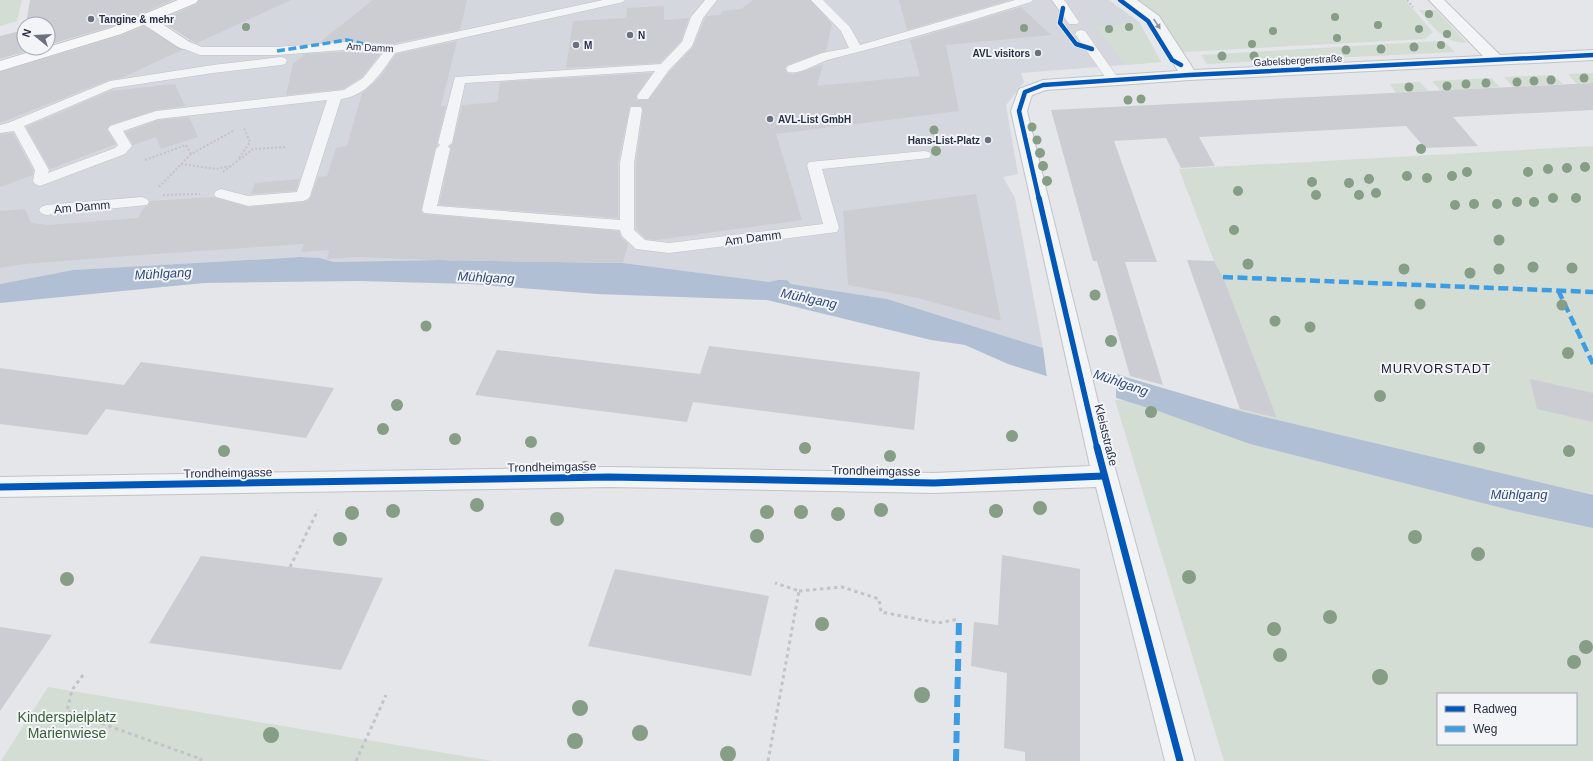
<svg xmlns="http://www.w3.org/2000/svg" width="1593" height="761" font-family="Helvetica,sans-serif">
<rect width="100%" height="100%" fill="#e4e6e9"/>
<!-- built -->
<polygon fill="#d4d7de" points="222,0 1109,0 1139,22 1161,62 1021,73 1024,82 1006,105 1018,174 1003,177 1015,198 1043,348 887,299 791,284 787,280 777,280 769,282 623,263 438,260 334,262 320,258 299,257 73,270 0,284 0,79 169,51 196,36"/>
<!-- green -->
<g fill="#d3ddd4" fill-rule="evenodd">
<polygon points="0,0 22,0 17,21 0,26"/>
<polygon points="1134,0 1405,0 1433,32 1425,39 1183,52 1160,18"/>
<path d="M1419,10H1436L1467,43C1440,41 1435,28 1419,10Z"/>
<polygon points="1139,22 1161,62 1125,65 1096,27"/>
<polygon points="1438,41 1446,43 1455,52 1207,64 1201,55"/>
<polygon points="1593,73 1593,83 1577,84 1568,74"/>
<polygon points="1553,75 1563,84 1513,87 1504,77"/>
<polygon points="1491,78 1500,87 1441,91 1432,81"/>
<polygon points="1420,82 1428,91 1396,93 1390,84"/>
<path d="M1593,146V761H1224L1115,400L1240,409L1277,418L1223,277L1214,261L1179,169ZM1438,694H1576V744H1438Z"/>
<polygon points="48,687 493,761 1,761"/>
</g>
<!-- water -->
<polygon fill="#b1bfd5" points="300,257 320,258 334,262 438,260 623,263 769,282 777,280 787,280 791,284 887,299 1043,348 1129,378 1244,412 1593,495 1593,528 1514,511 1250,444 1158,411 1008,364 965,345 931,340 767,300 597,294 470,284 359,281 204,283 0,303 0,284 73,270"/>
<!-- pier -->
<polygon fill="#e4e6e9" points="1046,347 1111,370 1116,374 1116,398 1110,398 1047,378 1043,348"/>
<!-- building -->
<g fill="#cbcdd2">
<polygon points="30,0 174,0 110,27 48,45 48,24 26,24"/>
<polygon points="199,0 291,0 197,43 190,40 159,20 197,4"/>
<polygon points="373,0 467,0 460,30 391,44 344,40 320,42"/>
<polygon points="753,0 810,0 832,24 826,51 787,65 785,68 787,73 793,74 804,71 823,64 817,86 920,76 910,40 1021,7 1051,35 946,45 959,111 776,134 802,220 656,240 646,239 636,229 636,163 643,110 641,106 630,106 629,110 618,163 618,218 439,205 451,149 450,146 453,143 462,105 497,102 500,82 652,73 636,96 637,100 648,100 670,71 693,47 706,16 720,15 723,11 741,9"/>
<polygon points="899,0 1010,0 907,30"/>
<polygon points="664,6 664,20 689,18 681,41 660,63 566,68 573,21 626,18 627,8"/>
<polygon points="144,26 182,50 121,78 109,80 0,123 0,72 122,35"/>
<polygon points="24,30 24,48 38,48 0,59 0,36"/>
<polygon points="457,41 441,106 446,106 437,143 438,145 435,149 421,210 423,214 619,231 621,237 628,244 623,263 438,260 356,257 327,259 329,250 301,252 304,244 140,255 24,264 0,268 0,211 25,209 31,223 48,225 138,218 144,207 148,206 150,201 214,197 248,207 303,202 309,200 311,196 318,177 327,176 336,148 347,146 362,93 380,77 396,54"/>
<polygon points="344,52 380,54 362,77 343,89 286,95 293,64 305,54"/>
<polygon points="1593,83 1593,110 1453,117 1478,146 1425,148 1406,126 1199,137 1215,166 1181,168 1166,138 1114,141 1157,262 1125,262 1163,385 1130,376 1097,261 1093,261 1051,110"/>
<polygon points="175,84 185,106 156,110 110,125 107,130 116,144 50,169 26,127 110,91"/>
<polygon points="189,117 198,137 161,149 156,137 133,145 125,132 158,120"/>
<polygon points="13,133 33,170 33,175 0,187 0,134"/>
<polygon points="300,179 296,191 251,194 255,183"/>
<polygon points="976,194 1001,321 918,298 848,285 843,211"/>
<polygon points="1187,260 1214,261 1223,277 1277,418 1240,409"/>
<polygon points="709,346 920,372 914,430 693,402 687,422 475,395 497,350 700,374"/>
<polygon points="141,362 334,388 306,438 106,409 87,435 0,424 0,368 124,385"/>
<polygon points="1530,379 1593,393 1593,422 1537,409"/>
<polygon points="1002,555 1080,569 1080,761 1025,761 1025,752 1004,748 1007,673 971,666 974,622 998,625"/>
<polygon points="201,556 290,567 383,578 341,670 149,643"/>
<polygon points="615,569 769,596 751,676 588,646"/>
<polygon points="0,627 52,635 0,711"/>
</g>
<g fill="none" stroke-linecap="round" stroke-linejoin="round">
<!-- lane casing -->
<g stroke="#c1c3c7" stroke-width="1">
<g id="lane">
<path d="M603,0H625L623,2L619,3L395,53C381,73 367,96 341,99L310,196L308,199L303,201L248,206L216,197L214,194L216,191L221,189L248,196L297,192L327,100L158,119L123,131L132,146L125,154L40,186L35,184L33,181L35,170L14,131L0,133V125L8,123L110,81L213,65L281,57L285,58L287,61L285,64L281,65L213,73L113,88L24,126L49,170L48,173L115,148L118,145L108,129L110,126L156,111L344,90L363,78L383,53L344,50L277,55H200L179,47L177,44L179,41H187L202,47H277L344,42L391,46Z"/>
<polygon points="705,0 717,0 703,18 692,46 669,70 648,99 638,99 637,96 655,71 465,83 452,143 448,146 450,149 437,206 620,220 620,163 630,110 631,107 641,107 642,110 634,163 634,230 645,240 669,243 823,224 807,165 809,162 924,151 929,152 931,155 929,158 822,169 839,228 837,232 669,253 636,249 622,236 620,230 424,213 422,210 436,149 440,145 438,143 455,77 661,64 682,42 691,17"/>
<path d="M811,0H823L850,27L860,45L1015,0H1033L1031,2C965,23 898,42 831,59C818,62 801,75 788,72L786,69L788,66L822,53L849,48L841,31Z"/>
<polygon points="1052,0 1064,0 1079,22 1077,24 1069,24"/>
<polygon points="1081,30 1085,31 1118,78 1120,81 1118,84 1110,84 1075,34 1077,31"/>
<polygon points="142,197 147,199 149,202 147,205 46,215 41,213 39,210 41,207 46,205"/>
</g>
</g>
<!-- street casing -->
<g stroke="#c1c3c7" stroke-width="2">
<g id="street">
<polygon points="1120,0 1137,0 1159,16 1194,70 1483,56 1429,0 1444,0 1500,55 1593,50 1593,60 1189,80 1046,90 1032,95 1027,111 1107,439 1195,761 1165,761 1096,487 934,493 609,487 0,497 0,477 609,467 934,473 1090,466 1011,111 1019,89 1043,80 1178,71 1148,22"/>
<polygon points="145,14 150,16 188,41 191,44 188,47 183,49 178,47 140,22 137,19 140,16"/>
</g>
</g>
<!-- secondary casing -->
<g stroke="#c1c3c7" stroke-width="2">
<polygon id="secondary" points="178,0 198,0 196,3 121,34 0,71 0,61 43,48 48,48 48,47 111,28"/>
</g>
<!-- path-far1 -->
<g stroke="#c3c4c9" stroke-width="2" stroke-dasharray="2 2" stroke-linecap="butt">
<polyline points="1407,0 1413,7"/>
<polyline points="239,158 250,142 244,128"/>
<polyline points="145,160 186,145 191,154"/>
<polyline points="181,164 216,169 229,166"/>
<polyline points="223,172 253,149 286,147"/>
<polyline points="159,187 191,154 235,130"/>
<polyline points="163,195 200,194"/>
</g>
<!-- path -->
<g stroke="#c3c4c9" stroke-width="3" stroke-dasharray="3.5 3.5" stroke-linecap="butt">
<polyline points="290,567 318,510"/>
<polyline points="799,591 842,587 879,599 881,612 938,623 959,619"/>
<polyline points="83,675 72,690 67,711 201,759 200,761"/>
<polyline points="356,761 386,695"/>
<polyline points="768,761 799,591 775,583"/>
</g>
<!-- lane -->
<use href="#lane" fill="#f3f4f6" fill-rule="evenodd"/>
<!-- street -->
<use href="#street" fill="#f3f4f6" fill-rule="evenodd"/>
<!-- secondary -->
<use href="#secondary" fill="#f7f7f7" fill-rule="evenodd"/>
<!-- quiet-far2 -->
<polyline stroke="#3d9de3" stroke-width="3.5" stroke-dasharray="8 3.5" stroke-linecap="butt" points="277,51 347,40 391,50"/>
<!-- quiet-far1 -->
<g stroke="#3d9de3" stroke-width="4.5" stroke-dasharray="10 4.5" stroke-linecap="butt">
<polyline points="1223,277 1593,292"/>
<polyline points="1558,290 1593,364"/>
</g>
<!-- quiet -->
<polyline stroke="#3d9de3" stroke-width="6" stroke-dasharray="12 6" stroke-linecap="butt" points="956,761 959,619"/>
<!-- cycleway-far2 casing -->
<g stroke="#f2f4f8" stroke-width="6">
<g id="cycleway-far2">
<polyline points="1120,0 1148,21 1172,60 1181,65"/>
<polyline points="1063,8 1060,23 1076,44 1092,49"/>
<polyline points="1039,199 1019,111 1025,92 1043,85 1189,75 1593,55"/>
</g>
</g>
<!-- cycleway-far1 casing -->
<g stroke="#f2f4f8" stroke-width="8">
<polyline id="cycleway-far1" points="1039,198 1097,448"/>
</g>
<!-- cycleway casing -->
<g stroke="#f2f4f8" stroke-width="10">
<g id="cycleway">
<polyline points="1097,447 1180,761"/>
<polyline points="0,487 609,477 934,483 1104,476"/>
</g>
</g>
<!-- cycleway-far2 -->
<use href="#cycleway-far2" stroke="#0057b8" stroke-width="4.5"/>
<!-- cycleway-far1 -->
<use href="#cycleway-far1" stroke="#0057b8" stroke-width="5.5"/>
<!-- cycleway -->
<use href="#cycleway" stroke="#0057b8" stroke-width="7"/>
</g>
<!-- trees -->
<g fill="#869d86">
<circle cx="1429" cy="14" r="4"/>
<circle cx="1335" cy="17" r="4"/>
<circle cx="1378" cy="25" r="4"/>
<circle cx="246" cy="27" r="4"/>
<circle cx="1129" cy="27" r="4"/>
<circle cx="1024" cy="28" r="4"/>
<circle cx="1109" cy="29" r="4"/>
<circle cx="1419" cy="29" r="4"/>
<circle cx="1273" cy="31" r="4"/>
<circle cx="1447" cy="34" r="4"/>
<circle cx="1337" cy="38" r="4"/>
<circle cx="1252" cy="44" r="4"/>
<circle cx="1441" cy="45" r="4"/>
<circle cx="1414" cy="47" r="4.5"/>
<circle cx="1381" cy="49" r="4.5"/>
<circle cx="1346" cy="50" r="4.5"/>
<circle cx="1222" cy="56" r="4.5"/>
<circle cx="1254" cy="56" r="4.5"/>
<circle cx="1584" cy="78" r="4.5"/>
<circle cx="1551" cy="80" r="4.5"/>
<circle cx="1534" cy="81" r="4.5"/>
<circle cx="1517" cy="82" r="4.5"/>
<circle cx="1486" cy="83" r="4.5"/>
<circle cx="1466" cy="84" r="4.5"/>
<circle cx="1447" cy="86" r="4.5"/>
<circle cx="1409" cy="87" r="4.5"/>
<circle cx="1141" cy="99" r="4.5"/>
<circle cx="1128" cy="100" r="4.5"/>
<circle cx="1032" cy="127" r="4.5"/>
<circle cx="934" cy="130" r="4.5"/>
<circle cx="1037" cy="140" r="4.5"/>
<circle cx="1421" cy="149" r="5"/>
<circle cx="936" cy="151" r="5"/>
<circle cx="1040" cy="153" r="5"/>
<circle cx="1043" cy="166" r="5"/>
<circle cx="1585" cy="167" r="5"/>
<circle cx="1567" cy="168" r="5"/>
<circle cx="1548" cy="169" r="5"/>
<circle cx="1467" cy="172" r="5"/>
<circle cx="1528" cy="172" r="5"/>
<circle cx="1407" cy="176" r="5"/>
<circle cx="1452" cy="176" r="5"/>
<circle cx="1427" cy="178" r="5"/>
<circle cx="1369" cy="179" r="5"/>
<circle cx="1047" cy="181" r="5"/>
<circle cx="1312" cy="182" r="5"/>
<circle cx="1349" cy="183" r="5"/>
<circle cx="1238" cy="191" r="5"/>
<circle cx="1376" cy="193" r="5"/>
<circle cx="1316" cy="195" r="5"/>
<circle cx="1359" cy="195" r="5"/>
<circle cx="1553" cy="198" r="5"/>
<circle cx="1576" cy="198" r="5"/>
<circle cx="1517" cy="202" r="5"/>
<circle cx="1534" cy="202" r="5"/>
<circle cx="1474" cy="204" r="5"/>
<circle cx="1497" cy="204" r="5"/>
<circle cx="1455" cy="205" r="5"/>
<circle cx="1234" cy="230" r="5"/>
<circle cx="1499" cy="240" r="5.5"/>
<circle cx="1248" cy="264" r="5.5"/>
<circle cx="1533" cy="267" r="5.5"/>
<circle cx="1572" cy="268" r="5.5"/>
<circle cx="1404" cy="269" r="5.5"/>
<circle cx="1499" cy="269" r="5.5"/>
<circle cx="1470" cy="273" r="5.5"/>
<circle cx="1095" cy="295" r="5.5"/>
<circle cx="1420" cy="304" r="5.5"/>
<circle cx="1562" cy="305" r="5.5"/>
<circle cx="1275" cy="321" r="5.5"/>
<circle cx="426" cy="326" r="5.5"/>
<circle cx="1310" cy="327" r="5.5"/>
<circle cx="1111" cy="341" r="6"/>
<circle cx="1568" cy="353" r="6"/>
<circle cx="1380" cy="396" r="6"/>
<circle cx="397" cy="405" r="6"/>
<circle cx="1151" cy="412" r="6"/>
<circle cx="383" cy="429" r="6"/>
<circle cx="1012" cy="436" r="6"/>
<circle cx="455" cy="439" r="6"/>
<circle cx="531" cy="442" r="6"/>
<circle cx="805" cy="448" r="6"/>
<circle cx="1479" cy="448" r="6"/>
<circle cx="224" cy="451" r="6"/>
<circle cx="1569" cy="451" r="6"/>
<circle cx="890" cy="456" r="6"/>
<circle cx="585" cy="467" r="6"/>
<circle cx="477" cy="505" r="7"/>
<circle cx="1040" cy="508" r="7"/>
<circle cx="881" cy="510" r="7"/>
<circle cx="393" cy="511" r="7"/>
<circle cx="996" cy="511" r="7"/>
<circle cx="767" cy="512" r="7"/>
<circle cx="801" cy="512" r="7"/>
<circle cx="352" cy="513" r="7"/>
<circle cx="838" cy="514" r="7"/>
<circle cx="557" cy="519" r="7"/>
<circle cx="757" cy="536" r="7"/>
<circle cx="1415" cy="537" r="7"/>
<circle cx="340" cy="539" r="7"/>
<circle cx="1478" cy="554" r="7"/>
<circle cx="1189" cy="577" r="7"/>
<circle cx="67" cy="579" r="7"/>
<circle cx="1330" cy="617" r="7"/>
<circle cx="822" cy="624" r="7"/>
<circle cx="1274" cy="629" r="7"/>
<circle cx="1586" cy="647" r="7"/>
<circle cx="1280" cy="655" r="7"/>
<circle cx="1574" cy="662" r="7"/>
<circle cx="1380" cy="677" r="8"/>
<circle cx="922" cy="695" r="8"/>
<circle cx="580" cy="708" r="8"/>
<circle cx="640" cy="733" r="8"/>
<circle cx="271" cy="735" r="8"/>
<circle cx="575" cy="741" r="8"/>
<circle cx="728" cy="754" r="8"/>
</g>
<!-- one-way arrows -->
<defs><path id="oneway-solid" d="M-6-.8H1V-3.2L6.5 0L1 3.2V.8H-6Z"/></defs>
<use fill="#8e929e" href="#oneway-solid" transform="translate(1157 24) rotate(57)"/>
<!-- markers -->
<g fill="#6a707e" stroke="#f2f4f8" stroke-width="1.5">
<circle cx="91" cy="19" r="4"/>
<circle cx="630" cy="35" r="4"/>
<circle cx="576" cy="45" r="4"/>
<circle cx="1038" cy="53" r="4"/>
<circle cx="770" cy="119" r="4"/>
<circle cx="988" cy="140" r="4"/>
</g>
<g text-anchor="middle" stroke-width="4" stroke-linejoin="round" paint-order="stroke">
<!-- far-poi labels -->
<g font-size="10" font-weight="bold" fill="#293045" stroke="#f2f4f8" text-anchor="start">
<text x="99" y="23">Tangine &amp; mehr</text>
<text x="638" y="39">N</text>
<text x="584" y="49">M</text>
<text x="1030" y="57" text-anchor="end">AVL visitors</text>
<text x="778" y="123">AVL-List GmbH</text>
<text x="980" y="144" text-anchor="end">Hans-List-Platz</text>
</g>
<!-- far-street labels -->
<g font-size="10" fill="#293045" stroke="#f2f4f8">
<text transform="translate(370 47) rotate(3)" y="4">Am Damm</text>
<text transform="translate(1298 60) rotate(-3)" y="4">Gabelsbergerstraße</text>
</g>
<!-- street labels -->
<g font-size="12" fill="#293045" stroke="#f2f4f8">
<text transform="translate(82 207) rotate(-5)" y="4">Am Damm</text>
<text transform="translate(753 238) rotate(-7)" y="4">Am Damm</text>
<text transform="translate(1106 435) rotate(76)" y="4">Kleiststraße</text>
<text transform="translate(552 467) rotate(-1)" y="4">Trondheimgasse</text>
<text transform="translate(876 471) rotate(1)" y="4">Trondheimgasse</text>
<text transform="translate(228 473) rotate(-1)" y="4">Trondheimgasse</text>
</g>
<!-- water labels -->
<g font-size="13" font-style="italic" fill="#304a7c" stroke="#f2f4f8">
<text transform="translate(163 273) rotate(-3)" y="5">Mühlgang</text>
<text transform="translate(486 277) rotate(3)" y="5">Mühlgang</text>
<text transform="translate(809 298) rotate(12)" y="5">Mühlgang</text>
<text transform="translate(1121 382) rotate(19)" y="5">Mühlgang</text>
<text x="1519" y="499">Mühlgang</text>
</g>
<!-- neighbourhood labels -->
<g font-size="13" letter-spacing="1" fill="#1b2135" stroke="#f2f4f8">
<text x="1436" y="373">MURVORSTADT</text>
</g>
<!-- near-park labels -->
<g font-size="14" fill="#396135" stroke="#f2f4f8">
<text x="67" y="722">Kinderspielplatz<tspan x="67" dy="16">Marienwiese</tspan></text>
</g>
</g>
<!-- legend -->
<rect x="1437" y="693" width="140" height="52" fill="#f2f4f8" stroke="#a2a6b0"/>
<rect x="1445" y="706" width="20" height="6" fill="#0057b8" stroke="#a2a6b0"/>
<text x="1473" y="713" font-size="12" fill="#293045">Radweg</text>
<rect x="1445" y="726" width="20" height="6" fill="#3d9de3" stroke="#a2a6b0"/>
<text x="1473" y="733" font-size="12" fill="#293045">Weg</text>
<!-- north arrow -->
<g transform="translate(36 36) rotate(288)"><circle r="19" fill="#f2f4f8" stroke="#a2a6b0"/>
<path d="M0-3L7 15L0 10L-7 15Z" fill="#6a707e"/>
<text y="-6" font-size="11" font-weight="bold" text-anchor="middle" fill="#293045">N</text>
</g>
</svg>
